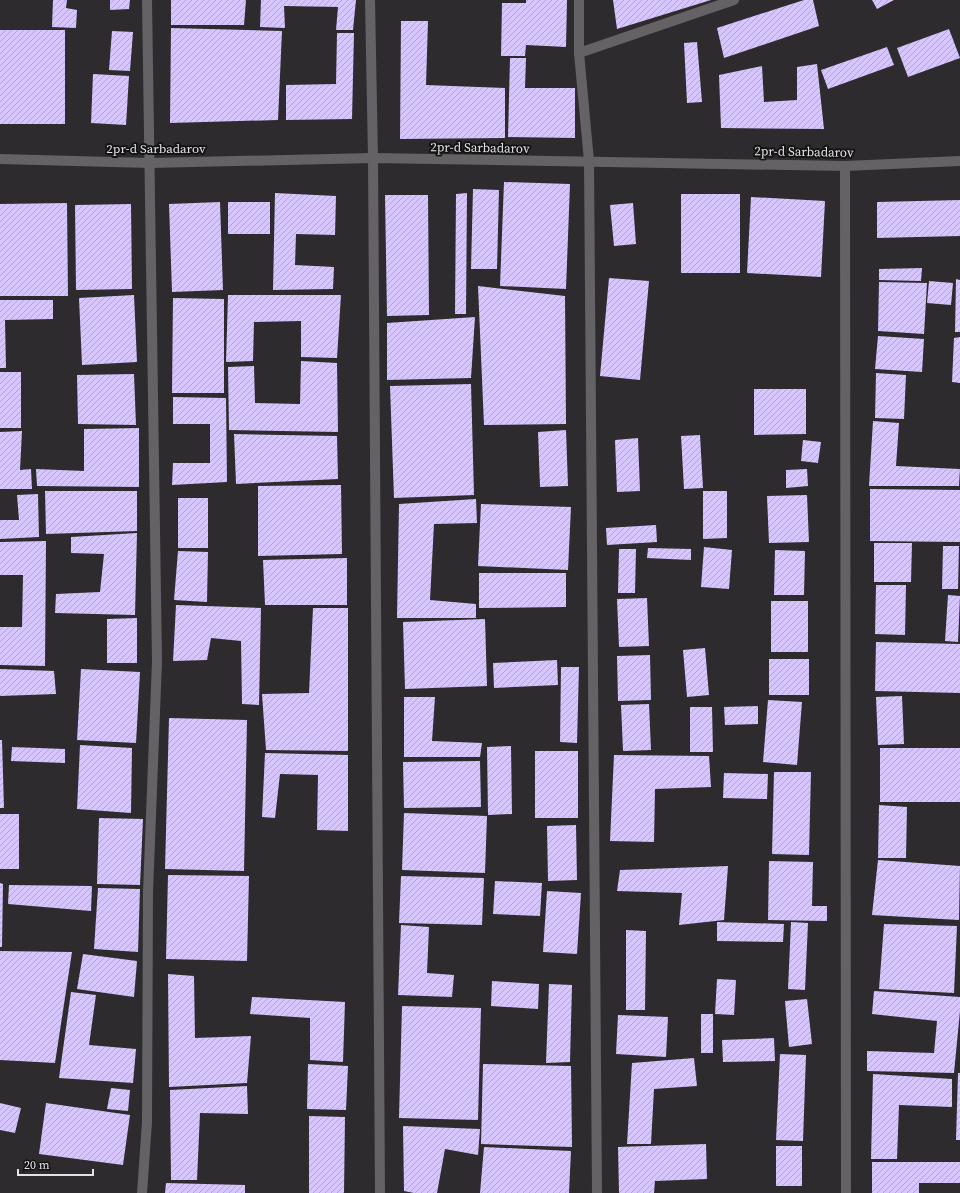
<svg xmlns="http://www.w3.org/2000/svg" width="960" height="1193" font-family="'Source Serif 4',serif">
<defs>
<pattern id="building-hatch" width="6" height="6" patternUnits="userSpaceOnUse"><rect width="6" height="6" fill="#d7c5fd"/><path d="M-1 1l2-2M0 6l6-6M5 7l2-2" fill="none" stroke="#b2a5cf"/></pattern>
</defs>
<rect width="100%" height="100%" fill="#2d2b2e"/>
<!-- building -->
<g fill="url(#building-hatch)">
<polygon points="53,0 67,0 66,8 77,10 76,28 52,27"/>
<polygon points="110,0 130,0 129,9 110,10"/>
<polygon points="171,0 246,0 244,25 171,25"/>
<polygon points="261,0 356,0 353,30 336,30 338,7 284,6 285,28 260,27"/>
<polygon points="526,0 567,0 566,47 526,45 525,56 501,56 502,3 526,3"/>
<polygon points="613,0 711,0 617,29"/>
<polygon points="804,0 813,0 819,26 724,58 717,28"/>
<polygon points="872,0 894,0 877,9"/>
<polygon points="401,21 428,21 426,85 505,88 505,138 400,139"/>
<polygon points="171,28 282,31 278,120 170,123"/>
<polygon points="949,29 960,58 908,77 897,48"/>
<rect x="0" y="30" width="65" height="94"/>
<polygon points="112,31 133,32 130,71 109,70"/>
<polygon points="337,33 354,33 352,119 286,120 286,85 336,84"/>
<polygon points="697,42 702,102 687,103 684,43"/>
<polygon points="887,47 894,65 828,89 821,70"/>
<polygon points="510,58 526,58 525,88 575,88 575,138 508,137"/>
<polygon points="817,64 824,129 721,128 719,75 762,66 764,102 797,100 797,67"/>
<polygon points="93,74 129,76 126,125 91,123"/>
<polygon points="504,182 570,184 566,289 500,286"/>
<polygon points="473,189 499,190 497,269 471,269"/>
<polygon points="275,193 336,196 335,235 296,234 295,265 334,267 333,289 273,290"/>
<polygon points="467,193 466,314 455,314 456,194"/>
<rect x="681" y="194" width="59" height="79"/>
<polygon points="385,195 428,195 429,315 387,316"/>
<polygon points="751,197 825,201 821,277 747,273"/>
<polygon points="960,200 960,236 877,238 877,202"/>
<polygon points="220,202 223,290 172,292 169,204"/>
<rect x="228" y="202" width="42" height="32"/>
<polygon points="67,203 68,296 0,296 0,204"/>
<polygon points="633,203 636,244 614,246 610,205"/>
<polygon points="131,204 132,289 76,290 75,205"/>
<polygon points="922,268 921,281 879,280 879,269"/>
<polygon points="609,278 649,281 640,380 600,376"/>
<polygon points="956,279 960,280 960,332 955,332"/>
<polygon points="929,281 953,283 951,305 927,303"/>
<polygon points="879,282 927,283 924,334 878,331"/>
<polygon points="478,286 565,296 566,424 484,425"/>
<polygon points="134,295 137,362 82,365 79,298"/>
<polygon points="228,295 341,295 337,358 301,357 301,321 254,322 253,361 226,362"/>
<polygon points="173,298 224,299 224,393 172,393"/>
<polygon points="0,300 53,300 53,319 5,320 6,368 0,368"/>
<polygon points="475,317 471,378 387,380 387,323"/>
<polygon points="878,336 924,339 922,372 875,369"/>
<polygon points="960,337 960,383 952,382 954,338"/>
<polygon points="301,361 337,363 338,432 229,430 228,367 254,366 255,403 300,404"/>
<rect x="0" y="372" width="21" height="56"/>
<polygon points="876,373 906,375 904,419 875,418"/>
<polygon points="134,374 136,425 78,424 77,375"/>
<polygon points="471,384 474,495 394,498 390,386"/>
<polygon points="754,389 806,389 806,434 754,435"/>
<polygon points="173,397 226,398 227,482 172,485 173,463 210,463 210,424 173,424"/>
<polygon points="873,421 899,423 896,466 960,469 959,486 869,486"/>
<polygon points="139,428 139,487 37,486 36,469 84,471 84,429"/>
<polygon points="566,430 568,486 540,487 538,432"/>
<polygon points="22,431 20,470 31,469 32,489 0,489 0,432"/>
<polygon points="234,434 337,436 338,479 236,484"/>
<polygon points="700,435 703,488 684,489 681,436"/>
<polygon points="638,438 640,491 617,492 615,440"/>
<polygon points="803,440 821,442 818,463 801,461"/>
<polygon points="807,469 808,486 786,488 786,470"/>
<polygon points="341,485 342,554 258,556 258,486"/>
<polygon points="870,489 960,490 960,542 870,541"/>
<polygon points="45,491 137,491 137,531 46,534"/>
<polygon points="703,491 727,491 727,538 703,539"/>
<polygon points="38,494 39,537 0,539 0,520 19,520 17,495"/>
<polygon points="807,495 809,542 769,543 767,496"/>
<rect x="178" y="498" width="30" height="50"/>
<polygon points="476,499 477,523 434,524 430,600 476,604 476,618 397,618 399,504"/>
<polygon points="481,504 571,507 568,570 478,566"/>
<polygon points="656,525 657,542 607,545 606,528"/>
<polygon points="137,533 135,615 55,613 56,594 100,592 104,554 71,553 71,537"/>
<polygon points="46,541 45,666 0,665 0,627 22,627 23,575 0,575 0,542"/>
<polygon points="874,543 912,543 911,582 874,582"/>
<polygon points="943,546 959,546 958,589 942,589"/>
<polygon points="704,547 732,550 729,589 701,587"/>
<polygon points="648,548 691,549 691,560 647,558"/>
<polygon points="619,549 636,549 635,593 618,593"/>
<polygon points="775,550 805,551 804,595 774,595"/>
<polygon points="178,551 208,552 207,602 174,600"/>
<polygon points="347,558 347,605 265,605 263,560"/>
<polygon points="479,573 566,573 566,607 479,608"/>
<polygon points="876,585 906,585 905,635 875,634"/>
<polygon points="948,595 960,596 958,642 945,641"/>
<polygon points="647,598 649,646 619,647 617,599"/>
<rect x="771" y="601" width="37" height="51"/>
<polygon points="176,605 261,608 259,705 242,704 241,641 211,638 207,660 173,661"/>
<polygon points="313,608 348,608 348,751 266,750 262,694 309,693"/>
<polygon points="137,618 137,663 107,663 107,619"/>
<polygon points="485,619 487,686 405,689 403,622"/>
<polygon points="876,642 960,644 960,693 875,691"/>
<polygon points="705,648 709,695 687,697 683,650"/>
<polygon points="650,655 651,700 618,701 617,656"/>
<rect x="769" y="659" width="40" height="36"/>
<polygon points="557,660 558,685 494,688 493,663"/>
<polygon points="561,667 579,667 577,743 560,742"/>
<polygon points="0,669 54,671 56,694 0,696"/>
<polygon points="81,669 140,672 136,743 77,740"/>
<polygon points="902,696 904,744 878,745 876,697"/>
<polygon points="404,697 435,697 432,741 482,743 480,757 404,757"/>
<polygon points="768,700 802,702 797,765 763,762"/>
<polygon points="649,704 651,750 623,751 621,705"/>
<polygon points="758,706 758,724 725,725 724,707"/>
<polygon points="690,707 712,707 713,752 690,752"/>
<polygon points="169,718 247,720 244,871 165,869"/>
<polygon points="0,740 2,740 4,808 0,808"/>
<polygon points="80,745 132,748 131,813 77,809"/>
<polygon points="511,746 512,814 488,815 487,747"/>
<polygon points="12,747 65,749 65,763 11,761"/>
<rect x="880" y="748" width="80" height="54"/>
<rect x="535" y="751" width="43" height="67"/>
<polygon points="265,753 348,755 348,831 317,830 318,775 280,774 275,818 262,817"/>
<polygon points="614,755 709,756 711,787 655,789 654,842 610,841"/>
<polygon points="480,761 481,807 404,808 403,762"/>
<polygon points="774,772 811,772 809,855 772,854"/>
<polygon points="724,773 768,774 767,799 723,798"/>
<polygon points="879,805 907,807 906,858 878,858"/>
<polygon points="404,813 487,816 485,873 402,870"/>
<rect x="0" y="814" width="19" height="55"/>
<polygon points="99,818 143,819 140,885 97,884"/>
<polygon points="576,825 577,880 548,881 547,826"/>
<polygon points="878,860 960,866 959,920 872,915"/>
<polygon points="769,861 813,862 812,906 827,906 827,921 768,920"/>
<polygon points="728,866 724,920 679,925 682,893 617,891 620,870"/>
<polygon points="168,875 249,876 247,961 166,959"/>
<polygon points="401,876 484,878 482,925 399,923"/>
<polygon points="495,881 542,883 540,916 493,914"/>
<polygon points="0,883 3,884 2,947 0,947"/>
<polygon points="9,885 92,886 91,911 8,904"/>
<polygon points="98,888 140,889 138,952 94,949"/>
<polygon points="547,891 581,893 577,954 543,952"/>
<polygon points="717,922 784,924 783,942 717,941"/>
<polygon points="791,922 808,923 805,990 788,989"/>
<polygon points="884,924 957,926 954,993 879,989"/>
<polygon points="401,925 429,927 427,973 454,975 452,997 398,995"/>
<polygon points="626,930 646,931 645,1010 626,1010"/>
<polygon points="0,951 72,952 55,1063 0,1060"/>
<polygon points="83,954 137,961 134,997 77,989"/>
<polygon points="168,974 194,976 195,1038 251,1036 247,1083 169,1087"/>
<polygon points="717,979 736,980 734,1015 715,1014"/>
<polygon points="492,981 539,984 538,1009 491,1006"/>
<polygon points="549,984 572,985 570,1062 546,1063"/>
<polygon points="874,991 960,997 960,1011 954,1073 867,1071 867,1051 934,1053 937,1021 872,1014"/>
<polygon points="71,992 96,995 89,1045 136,1049 133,1083 59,1078"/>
<polygon points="252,997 345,1002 343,1062 310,1060 310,1018 250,1014"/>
<polygon points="807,999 812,1044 789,1047 785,1001"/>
<polygon points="402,1006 481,1008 478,1120 399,1118"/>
<rect x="701" y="1014" width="12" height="39"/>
<polygon points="618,1015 668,1017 666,1057 616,1054"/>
<polygon points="774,1038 775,1061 723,1062 722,1040"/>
<polygon points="780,1054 806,1055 803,1141 776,1140"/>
<polygon points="694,1058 697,1086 654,1089 651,1144 627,1144 632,1063"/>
<polygon points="308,1064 348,1066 346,1110 307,1109"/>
<polygon points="483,1064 571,1066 572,1147 481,1144"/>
<polygon points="958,1073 960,1073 960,1140 956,1140"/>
<polygon points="873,1074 952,1079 952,1107 899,1105 897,1159 871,1159"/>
<polygon points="247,1086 248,1114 200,1113 197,1180 171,1180 170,1090"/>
<polygon points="111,1088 130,1090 128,1111 107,1109"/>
<polygon points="0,1103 21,1108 15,1133 0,1130"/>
<polygon points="46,1103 130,1115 123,1165 39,1154"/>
<polygon points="309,1116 345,1117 344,1193 309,1193"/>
<polygon points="403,1126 480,1129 478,1155 445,1149 437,1193 414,1193 404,1191"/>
<polygon points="706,1144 707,1179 655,1181 654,1193 619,1193 618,1147"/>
<rect x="776" y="1146" width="26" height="40"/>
<polygon points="484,1147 571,1151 569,1193 480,1193"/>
<polygon points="872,1162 960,1162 960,1183 919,1183 919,1193 872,1193"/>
<polygon points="166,1183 245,1185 245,1193 165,1193"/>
</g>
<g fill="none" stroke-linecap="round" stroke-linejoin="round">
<!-- minor -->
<g stroke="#656266" stroke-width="10">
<polyline points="370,0 373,158 380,1193"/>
<polyline points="579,0 579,53 589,161 597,1193"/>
<polyline points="579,53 734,0"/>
<polyline points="0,159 150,163 373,158 845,166 960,161"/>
<polyline points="845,166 846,1193"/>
<polyline points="142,1193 147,1122 148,892 157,661 147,0"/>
</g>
</g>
<g text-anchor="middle" stroke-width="4" stroke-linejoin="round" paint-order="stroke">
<!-- street labels -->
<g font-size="13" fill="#e3e1e3" stroke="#151415">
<text transform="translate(480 147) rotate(1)" y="5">2pr-d Sarbadarov</text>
<text x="156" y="153">2pr-d Sarbadarov</text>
<text transform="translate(804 151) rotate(1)" y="5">2pr-d Sarbadarov</text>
</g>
</g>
<!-- scale -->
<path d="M18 1169v6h75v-6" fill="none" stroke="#e3e1e3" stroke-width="2"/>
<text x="24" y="1169" font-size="12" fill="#e3e1e3" stroke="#151415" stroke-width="3" paint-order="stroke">20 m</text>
</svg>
